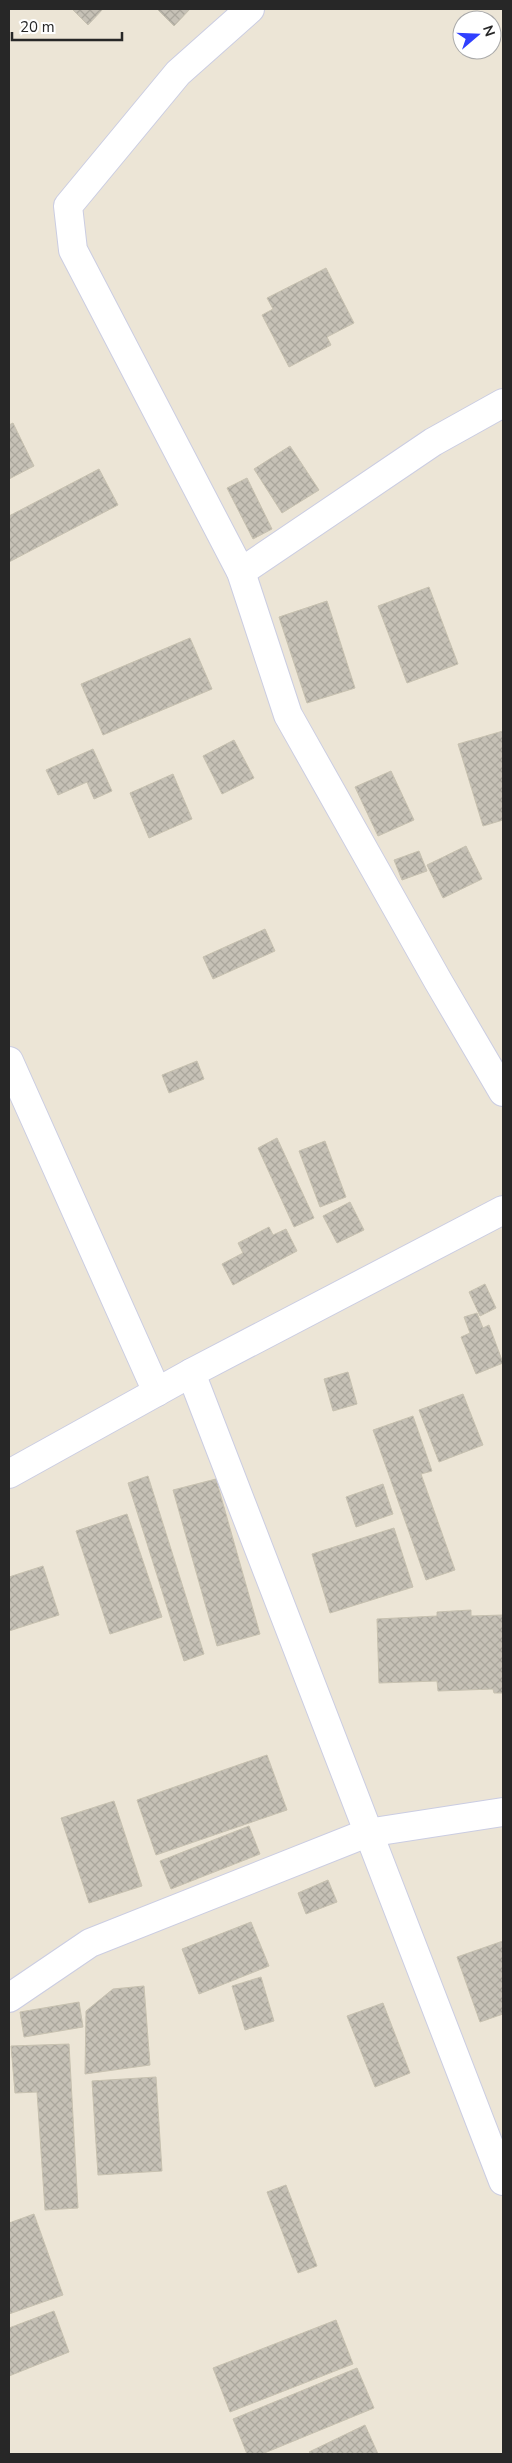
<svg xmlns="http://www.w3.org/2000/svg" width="512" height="2463" font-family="'Nunito Sans',sans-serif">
<defs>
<pattern id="building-cross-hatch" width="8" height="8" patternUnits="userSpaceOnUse" patternTransform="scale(1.25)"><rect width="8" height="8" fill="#c6c1b6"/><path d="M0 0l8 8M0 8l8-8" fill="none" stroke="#aaa69c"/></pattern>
</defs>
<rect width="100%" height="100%" fill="#ece5d6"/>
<!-- building -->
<g fill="url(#building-cross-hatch)" stroke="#c7c1b0">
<polygon points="72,9 103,9 88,25"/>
<polygon points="157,9 190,9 174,26"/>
<polygon points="326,268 354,323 327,337 331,345 289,367 262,315 273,309 267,298"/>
<polygon points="13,423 34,466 9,479 9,425"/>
<polygon points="290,446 319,490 282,513 254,469"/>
<polygon points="99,469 118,505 9,562 9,516"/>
<polygon points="247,478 272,529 253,539 227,488"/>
<polygon points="429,587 458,664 407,683 378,606"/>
<polygon points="327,601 355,688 307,703 279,617"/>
<polygon points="190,638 212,689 103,735 81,684"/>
<polygon points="503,731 503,820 483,826 458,744"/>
<polygon points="234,740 254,778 222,794 203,756"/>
<polygon points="93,749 112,791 94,799 87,782 58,795 46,770"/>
<polygon points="391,771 414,820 378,836 355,787"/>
<polygon points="173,774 192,819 149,838 130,793"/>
<polygon points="466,846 482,879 443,898 427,865"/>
<polygon points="419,851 427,871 402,880 394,860"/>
<polygon points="265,929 275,951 213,979 203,957"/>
<polygon points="197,1061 204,1079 169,1093 162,1075"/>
<polygon points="277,1138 314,1218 294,1227 258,1148"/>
<polygon points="325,1141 346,1197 320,1207 299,1151"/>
<polygon points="350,1202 364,1230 337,1243 323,1216"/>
<polygon points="269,1227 273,1235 286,1229 297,1251 233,1285 222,1264 243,1253 238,1243"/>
<polygon points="485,1284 496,1308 480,1316 469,1292"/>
<polygon points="477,1313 483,1328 489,1325 503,1363 476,1374 461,1337 470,1333 464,1317"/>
<polygon points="348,1372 357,1404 333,1411 324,1379"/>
<polygon points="463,1394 483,1445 439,1462 419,1410"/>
<polygon points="413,1416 432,1471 421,1474 455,1570 426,1580 373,1430"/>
<polygon points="148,1476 204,1654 184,1661 128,1483"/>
<polygon points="216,1479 260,1634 217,1646 173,1490"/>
<polygon points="383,1484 393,1514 356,1527 346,1497"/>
<polygon points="127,1514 162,1617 110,1634 76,1531"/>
<polygon points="394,1528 413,1587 330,1613 312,1554"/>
<polygon points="43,1566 59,1615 9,1631 9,1577"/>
<polygon points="471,1610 471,1616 503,1615 503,1693 494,1693 493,1689 438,1691 437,1681 379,1683 377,1619 437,1616 437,1612"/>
<polygon points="267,1755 287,1810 156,1855 137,1800"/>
<polygon points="114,1801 142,1886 89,1903 61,1818"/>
<polygon points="249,1826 260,1854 171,1889 160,1861"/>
<polygon points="328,1880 337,1902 306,1914 298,1893"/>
<polygon points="251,1922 269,1966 199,1994 182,1949"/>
<polygon points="503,1941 503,2014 480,2022 457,1957"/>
<polygon points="261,1977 274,2021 245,2030 232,1986"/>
<polygon points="144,1986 150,2065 85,2074 86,2011 113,1989"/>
<polygon points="79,2002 83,2027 24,2037 20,2012"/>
<polygon points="383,2003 410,2073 375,2087 347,2016"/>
<polygon points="69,2044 78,2208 45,2210 37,2092 15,2093 11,2046"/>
<polygon points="156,2077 162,2171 98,2175 92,2081"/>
<polygon points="286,2185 317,2266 298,2273 267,2192"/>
<polygon points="34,2214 63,2295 9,2314 9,2223"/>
<polygon points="54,2311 69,2352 9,2376 9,2328"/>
<polygon points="336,2320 353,2364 230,2412 213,2368"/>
<polygon points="357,2368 374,2408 262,2454 247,2454 233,2419"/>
<polygon points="365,2425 378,2454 311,2454 309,2452"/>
</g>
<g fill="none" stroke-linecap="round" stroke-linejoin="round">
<!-- minor casing -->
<g stroke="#cbcde2" stroke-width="30">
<g id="minor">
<polyline points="250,9 178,73 68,206 73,250 241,572 288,715 438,981 503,1092"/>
<polyline points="241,572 433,442 503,403"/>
<polyline points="9,1061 157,1392"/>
<polyline points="191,1373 503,2181"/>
<polyline points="9,1474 191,1373 503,1210"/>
<polyline points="9,1998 90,1943 367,1833 503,1812"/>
</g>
</g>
<!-- minor -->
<use href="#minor" stroke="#fff" stroke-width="28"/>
</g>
<!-- border -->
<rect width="512" height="2463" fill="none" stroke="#272727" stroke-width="20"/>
<!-- north arrow -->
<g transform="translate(477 35) rotate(71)"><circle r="24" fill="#ffffff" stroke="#a9a9a9"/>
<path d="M0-4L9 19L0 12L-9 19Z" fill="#3040ff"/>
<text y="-8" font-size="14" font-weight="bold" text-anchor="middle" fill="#272727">N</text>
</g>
<!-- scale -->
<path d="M12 32v8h110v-8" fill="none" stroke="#272727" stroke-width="2.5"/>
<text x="20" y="32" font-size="15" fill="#272727" stroke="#ffffff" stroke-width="4" paint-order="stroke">20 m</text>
</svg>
